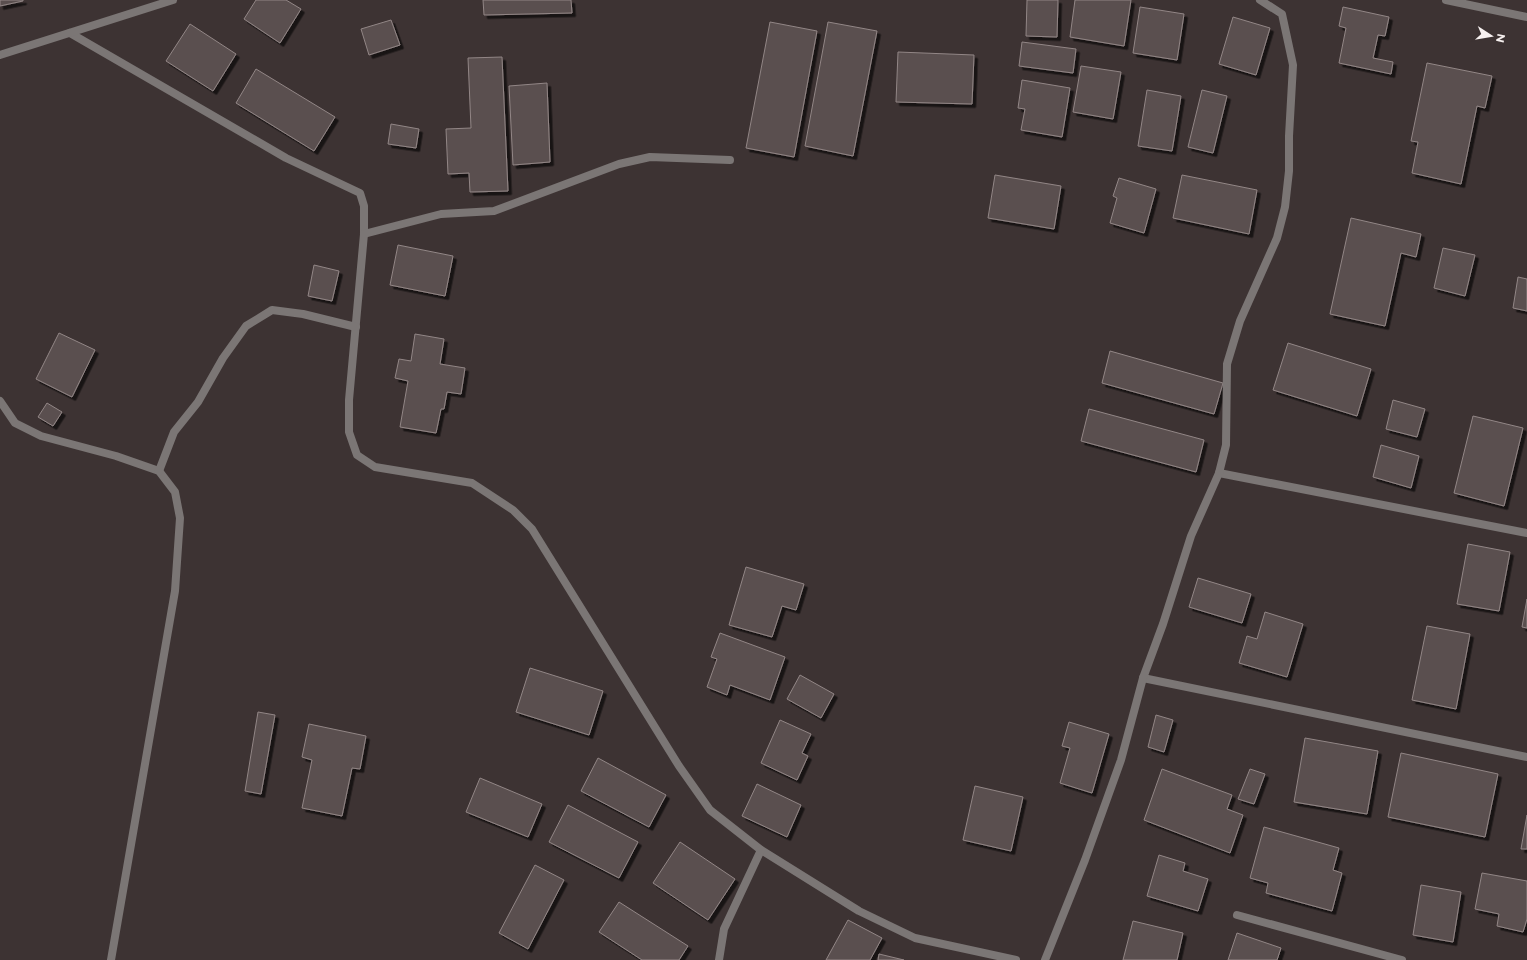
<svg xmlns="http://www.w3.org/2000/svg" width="1527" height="960" font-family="Montserrat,sans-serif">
<defs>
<filter id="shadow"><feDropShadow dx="3.5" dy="3.5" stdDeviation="0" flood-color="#0009"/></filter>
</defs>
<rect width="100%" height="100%" fill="#3d3333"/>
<!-- building -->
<g fill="#5a504f" stroke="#928686" filter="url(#shadow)">
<polygon points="0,0 23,0 23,1 0,6"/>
<polygon points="256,0 286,0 301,9 280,43 244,19"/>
<polygon points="483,0 571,0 572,13 484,15"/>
<polygon points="1027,0 1058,0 1057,37 1026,36"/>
<polygon points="1075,0 1131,0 1124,46 1070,37"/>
<polygon points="1140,7 1184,14 1177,60 1133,53"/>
<polygon points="1343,7 1389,17 1385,36 1378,35 1373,58 1393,62 1391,74 1339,63 1346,28 1339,26"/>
<polygon points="1233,17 1270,28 1256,75 1219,64"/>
<polygon points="391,20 400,45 369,55 361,29"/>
<polygon points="770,22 817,31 794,157 746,148"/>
<polygon points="828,22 877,31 853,156 805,146"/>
<polygon points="190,24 236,54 213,91 166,61"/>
<polygon points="1022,42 1076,49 1073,73 1019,66"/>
<polygon points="898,52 974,55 972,104 896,102"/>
<polygon points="502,57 508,191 470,192 469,173 448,174 446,129 471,128 468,58"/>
<polygon points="1427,63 1492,76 1485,108 1477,106 1461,184 1412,173 1418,142 1411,141"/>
<polygon points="1081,66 1121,72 1113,119 1073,112"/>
<polygon points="256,69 335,117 314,151 236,103"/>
<polygon points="1022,80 1070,88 1062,137 1021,130 1025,109 1018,108"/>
<polygon points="547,83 550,162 513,165 509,86"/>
<polygon points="1147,90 1181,96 1172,151 1138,146"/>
<polygon points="1202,90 1227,96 1213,153 1188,147"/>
<polygon points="391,124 419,129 416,148 388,144"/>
<polygon points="995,175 1061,186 1054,229 988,218"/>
<polygon points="1182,175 1257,190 1249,234 1173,218"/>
<polygon points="1119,178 1156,189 1144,233 1110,223 1117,198 1113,196"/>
<polygon points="1351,218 1421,234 1416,257 1401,253 1385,326 1330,314"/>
<polygon points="398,245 453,256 445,296 390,285"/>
<polygon points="1443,248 1475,255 1465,296 1434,288"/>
<polygon points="314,265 339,271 332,301 308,296"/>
<polygon points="1518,277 1527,279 1527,311 1513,308"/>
<polygon points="59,333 95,350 72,397 36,379"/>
<polygon points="415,334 444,339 440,364 465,368 461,394 447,392 444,409 441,409 436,433 400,427 408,381 395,378 399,359 411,361"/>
<polygon points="1288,343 1371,369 1357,416 1273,390"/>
<polygon points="1110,351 1223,383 1214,414 1102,383"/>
<polygon points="1393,400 1425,409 1417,437 1386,429"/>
<polygon points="47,403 62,412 53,426 38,417"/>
<polygon points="1089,409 1204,440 1196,472 1081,441"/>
<polygon points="1473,416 1523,428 1504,506 1454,493"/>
<polygon points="1381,445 1419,456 1411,488 1373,477"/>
<polygon points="1468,544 1510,552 1499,611 1457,604"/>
<polygon points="746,567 804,584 796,610 782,606 772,637 729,625"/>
<polygon points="1198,578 1251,594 1242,623 1189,607"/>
<polygon points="1527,599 1527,628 1522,627"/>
<polygon points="1265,612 1303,624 1287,677 1239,663 1247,636 1257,639"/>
<polygon points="1427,626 1470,634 1456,709 1412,700"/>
<polygon points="720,633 785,657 770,700 730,685 727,695 707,687 717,659 711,657"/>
<polygon points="530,668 603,691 589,735 516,712"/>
<polygon points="800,675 834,694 821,718 787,699"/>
<polygon points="258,712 275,715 261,794 245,791"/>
<polygon points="1156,715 1173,720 1164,752 1148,747"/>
<polygon points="780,720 811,734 802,753 808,756 797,780 761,763"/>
<polygon points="1069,722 1109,734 1092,793 1060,783 1070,748 1062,746"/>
<polygon points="309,724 366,736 360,769 352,768 342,816 302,808 312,760 302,757"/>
<polygon points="1305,738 1378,751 1367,814 1294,802"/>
<polygon points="1401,753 1498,774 1485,837 1388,817"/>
<polygon points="598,758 666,795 649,827 581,791"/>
<polygon points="1162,769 1232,795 1227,809 1243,815 1230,853 1144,820"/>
<polygon points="1250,769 1265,774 1254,804 1238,799"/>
<polygon points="480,778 542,804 528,837 466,812"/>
<polygon points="757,784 801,805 787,837 742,816"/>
<polygon points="975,786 1023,797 1011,851 963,840"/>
<polygon points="568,805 638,842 619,878 549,842"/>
<polygon points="1527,815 1527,849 1521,849"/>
<polygon points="1264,827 1339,848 1333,870 1342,873 1332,911 1266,893 1268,883 1250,878"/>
<polygon points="680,842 735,879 708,920 653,883"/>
<polygon points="1159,855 1185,863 1183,871 1208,879 1198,911 1147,896"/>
<polygon points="535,865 564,880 528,949 499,933"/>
<polygon points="1482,873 1527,881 1527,919 1523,932 1497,926 1499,914 1475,909"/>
<polygon points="1421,885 1461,892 1453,942 1413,935"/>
<polygon points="619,902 688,946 679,960 642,960 599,932"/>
<polygon points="848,920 882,938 870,960 826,960"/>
<polygon points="1133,921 1183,933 1177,960 1123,960"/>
<polygon points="1237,933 1281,948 1277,960 1228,960"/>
<polygon points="879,954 904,960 878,960"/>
</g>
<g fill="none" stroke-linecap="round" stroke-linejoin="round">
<!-- minor -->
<g stroke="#7b7675" stroke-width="8">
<polyline points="1446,0 1527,17"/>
<polyline points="70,33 286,158 360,193 364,206 364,234 349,400 349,432 357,455 375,467 472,483 513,510 532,529 679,766 710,810 761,850 859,911 915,938 1016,960"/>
<polyline points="0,55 173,0"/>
<polyline points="364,234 441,214 494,211 619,164 650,157 730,160"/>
<polyline points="0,401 15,423 41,436 116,456 159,471 175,492 180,518 175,591 111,960"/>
<polyline points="159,471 174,432 198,402 223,358 246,326 272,310 303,314 356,327"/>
<polyline points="1219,473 1527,533"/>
<polyline points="1143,678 1527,757"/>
<polyline points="1237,915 1402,960"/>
<polyline points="719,960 724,929 761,850"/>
<polyline points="1045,960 1085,860 1121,760 1143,678 1163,624 1191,536 1219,473 1226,445 1227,364 1240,321 1277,238 1285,207 1289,171 1289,136 1293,65 1282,14 1260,0"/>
</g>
</g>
<!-- north arrow -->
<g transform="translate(1491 36) rotate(102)" stroke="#3d3333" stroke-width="3" paint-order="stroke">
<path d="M0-3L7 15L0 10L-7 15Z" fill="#f7f1f0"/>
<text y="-6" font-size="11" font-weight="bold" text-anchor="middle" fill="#f7f1f0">N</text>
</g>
</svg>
